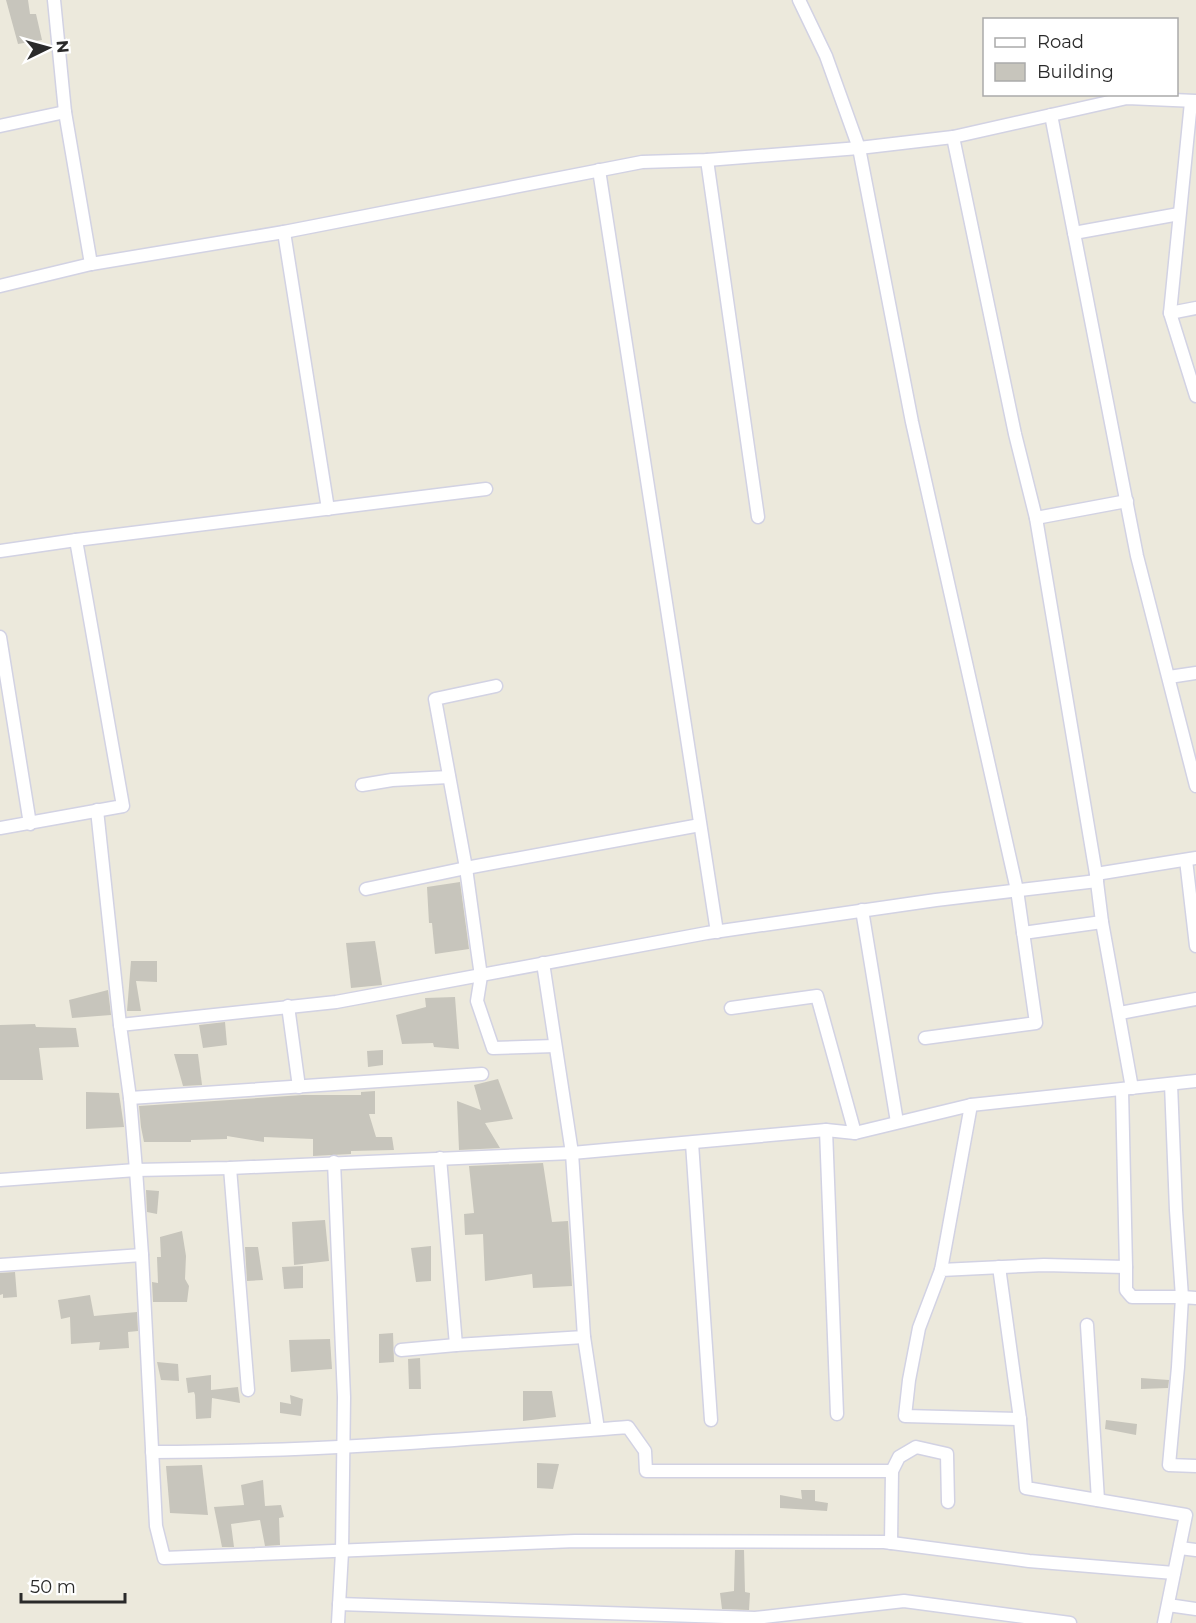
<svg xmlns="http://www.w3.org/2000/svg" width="1196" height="1623" font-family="Montserrat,sans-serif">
<rect width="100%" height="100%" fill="#ece9dc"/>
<!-- building -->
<g fill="#c7c5bc">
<polygon points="6,0 28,0 30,14 36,14 42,40 18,44"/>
<polygon points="460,882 469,949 435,954 432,923 429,923 427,887"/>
<polygon points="375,941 382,985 351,988 346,943"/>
<polygon points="131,961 157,961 157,982 136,981 141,1011 127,1011"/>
<polygon points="108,990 111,1015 72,1018 69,1000"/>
<polygon points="455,997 459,1049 434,1047 433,1043 402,1044 396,1015 426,1007 425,998"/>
<polygon points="225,1022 227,1045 203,1048 199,1025"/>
<polygon points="35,1024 36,1027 76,1028 79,1047 39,1048 43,1080 0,1080 0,1025"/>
<polygon points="383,1050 383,1065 368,1067 367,1051"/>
<polygon points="174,1054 198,1054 202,1085 183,1086"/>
<polygon points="498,1079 513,1119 485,1123 500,1148 459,1150 457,1101 481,1110 474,1085"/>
<polygon points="375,1091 375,1114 369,1114 376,1137 392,1137 394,1150 351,1151 351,1154 313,1156 313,1139 264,1137 264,1142 227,1136 227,1139 191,1140 191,1142 144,1142 141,1127 139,1106 303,1095 361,1095 361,1092"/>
<polygon points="86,1092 119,1093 124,1127 86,1129"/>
<polygon points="543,1163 552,1222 568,1221 572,1286 533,1288 532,1274 485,1281 483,1234 465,1235 464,1214 474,1213 469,1166"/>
<polygon points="146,1190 159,1191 157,1214 147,1212"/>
<polygon points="325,1220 329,1261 294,1265 292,1222"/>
<polygon points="182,1231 186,1256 185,1279 189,1286 187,1302 153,1302 152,1282 158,1283 157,1257 161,1257 160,1237"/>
<polygon points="431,1246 431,1281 416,1282 411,1248"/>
<polygon points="245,1247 258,1247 263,1280 247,1281"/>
<polygon points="303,1266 303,1288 284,1289 282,1267"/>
<polygon points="15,1272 17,1297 3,1298 3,1294 0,1295 0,1273"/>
<polygon points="90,1295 94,1316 137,1312 138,1331 128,1332 129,1348 99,1350 100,1342 71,1344 70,1317 61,1319 58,1300"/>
<polygon points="393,1333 394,1362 379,1363 379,1334"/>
<polygon points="330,1339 332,1369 291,1372 289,1340"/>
<polygon points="420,1358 421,1389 409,1389 408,1359"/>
<polygon points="157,1362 178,1364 179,1381 161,1380"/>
<polygon points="211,1375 211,1390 238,1387 240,1403 212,1398 211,1418 196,1419 195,1395 194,1392 188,1393 186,1378"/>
<polygon points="1141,1378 1169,1380 1168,1388 1141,1389"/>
<polygon points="523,1391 552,1391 556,1417 523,1421"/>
<polygon points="290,1395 303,1399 301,1416 280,1413 280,1402 291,1404"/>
<polygon points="1106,1420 1137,1424 1136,1435 1105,1429"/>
<polygon points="537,1463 559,1464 553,1489 537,1488"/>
<polygon points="202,1465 208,1515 170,1513 166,1466"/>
<polygon points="263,1480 265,1506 281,1505 284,1517 279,1518 280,1545 265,1546 260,1520 231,1524 234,1547 222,1547 214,1507 244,1505 241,1485"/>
<polygon points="801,1490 815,1490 815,1501 828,1503 827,1511 780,1508 780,1495 802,1499"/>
<polygon points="735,1550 744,1550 745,1592 750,1593 749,1610 722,1609 720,1593 734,1591"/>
</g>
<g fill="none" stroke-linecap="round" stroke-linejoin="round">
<!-- street casing -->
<g stroke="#d2d2e3" stroke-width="15">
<g id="street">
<polyline points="54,0 65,112 91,264"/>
<polyline points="799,0 826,56 859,148 912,422 1017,890 1036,1023 925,1038"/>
<polyline points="1191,102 1170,313 1196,396"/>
<polyline points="1051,115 1137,556 1196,786"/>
<polyline points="0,126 65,112"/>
<polyline points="953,137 1015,434 1036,518 1096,874 1102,922 1132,1088"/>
<polyline points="707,160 758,517"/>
<polyline points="599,170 717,932"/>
<polyline points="284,232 328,509"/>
<polyline points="1074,233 1179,214"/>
<polyline points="0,286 91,264 284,232 642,162 707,160 859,148 953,137 1127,98 1196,101"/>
<polyline points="1170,313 1196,308"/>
<polyline points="1036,518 1127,501"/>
<polyline points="0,551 76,540 486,489"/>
<polyline points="0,637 30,824"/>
<polyline points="1169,677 1196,673"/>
<polyline points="496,686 435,699 466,868 477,948 481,976 477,1001 493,1048 555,1046"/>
<polyline points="362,785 392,780 449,777"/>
<polyline points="97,810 120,1025"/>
<polyline points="0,828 123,806 76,540"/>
<polyline points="1186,860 1196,946"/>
<polyline points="1096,874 1196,858"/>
<polyline points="1097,881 936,900 707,933 336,1002 120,1025 130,1098 136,1170 230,1168 572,1153 826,1130 855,1133 971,1105 1196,1081"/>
<polyline points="366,889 466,868 700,825"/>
<polyline points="862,910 897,1122"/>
<polyline points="1023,933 1102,922"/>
<polyline points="288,1006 299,1087"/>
<polyline points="731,1008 817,996 855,1133"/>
<polyline points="1120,1013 1196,999"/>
<polyline points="130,1098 482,1074"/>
<polyline points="826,1130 837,1414"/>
<polyline points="692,1143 711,1420"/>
<polyline points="440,1158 456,1345 584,1337 572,1153 543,963"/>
<polyline points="334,1162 344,1397 342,1552 338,1623"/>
<polyline points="230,1168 248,1390"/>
<polyline points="0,1180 136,1170 142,1255 156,1526 164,1558 575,1541 884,1542 1029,1561 1174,1573"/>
<polyline points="0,1265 142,1255"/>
<polyline points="999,1267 1020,1419 1026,1488 1186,1515 1164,1623"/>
<polyline points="1126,1267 1126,1290 1132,1297 1182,1297 1176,1210 1171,1084"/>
<polyline points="941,1270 971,1105"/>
<polyline points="1196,1298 1182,1297 1178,1367 1169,1465 1196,1466"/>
<polyline points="1087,1325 1098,1500"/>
<polyline points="584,1337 598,1429"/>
<polyline points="401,1350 456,1345"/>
<polyline points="1020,1419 905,1416 909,1380 919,1328 941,1270 1044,1265 1126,1267 1122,1090"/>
<path d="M152,1452C311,1452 470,1439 628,1427L645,1451L646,1471H892"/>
<polyline points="891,1543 892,1471 899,1457 916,1447 947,1454 948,1502"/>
<polyline points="1180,1548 1196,1550"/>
<polyline points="339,1604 755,1618 904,1601 1070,1623"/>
<polyline points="1168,1605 1196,1609"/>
</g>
</g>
<!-- street -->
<use href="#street" stroke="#fff" stroke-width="12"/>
</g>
<!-- legend -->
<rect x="983" y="18" width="195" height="78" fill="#ffffff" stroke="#aaaaaa" stroke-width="1.5"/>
<rect x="995" y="38" width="30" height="9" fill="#ffffff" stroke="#aaaaaa" stroke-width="1.5"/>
<text x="1037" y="48" font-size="18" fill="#2a2a2a">Road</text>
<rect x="995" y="63" width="30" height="18" fill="#c7c5bc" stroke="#aaaaaa" stroke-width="1.5"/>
<text x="1037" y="78" font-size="18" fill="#2a2a2a">Building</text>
<!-- north arrow -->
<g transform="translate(48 48) rotate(85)" stroke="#ffffff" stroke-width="4.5" paint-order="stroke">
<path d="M0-4.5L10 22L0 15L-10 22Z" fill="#2a2a2a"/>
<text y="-9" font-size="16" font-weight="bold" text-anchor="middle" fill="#2a2a2a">N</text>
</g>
<!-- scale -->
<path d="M21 1593v9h104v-9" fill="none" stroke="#2a2a2a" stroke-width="3"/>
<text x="30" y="1593" font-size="18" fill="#2a2a2a" stroke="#ffffff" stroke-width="4.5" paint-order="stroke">50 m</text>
</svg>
